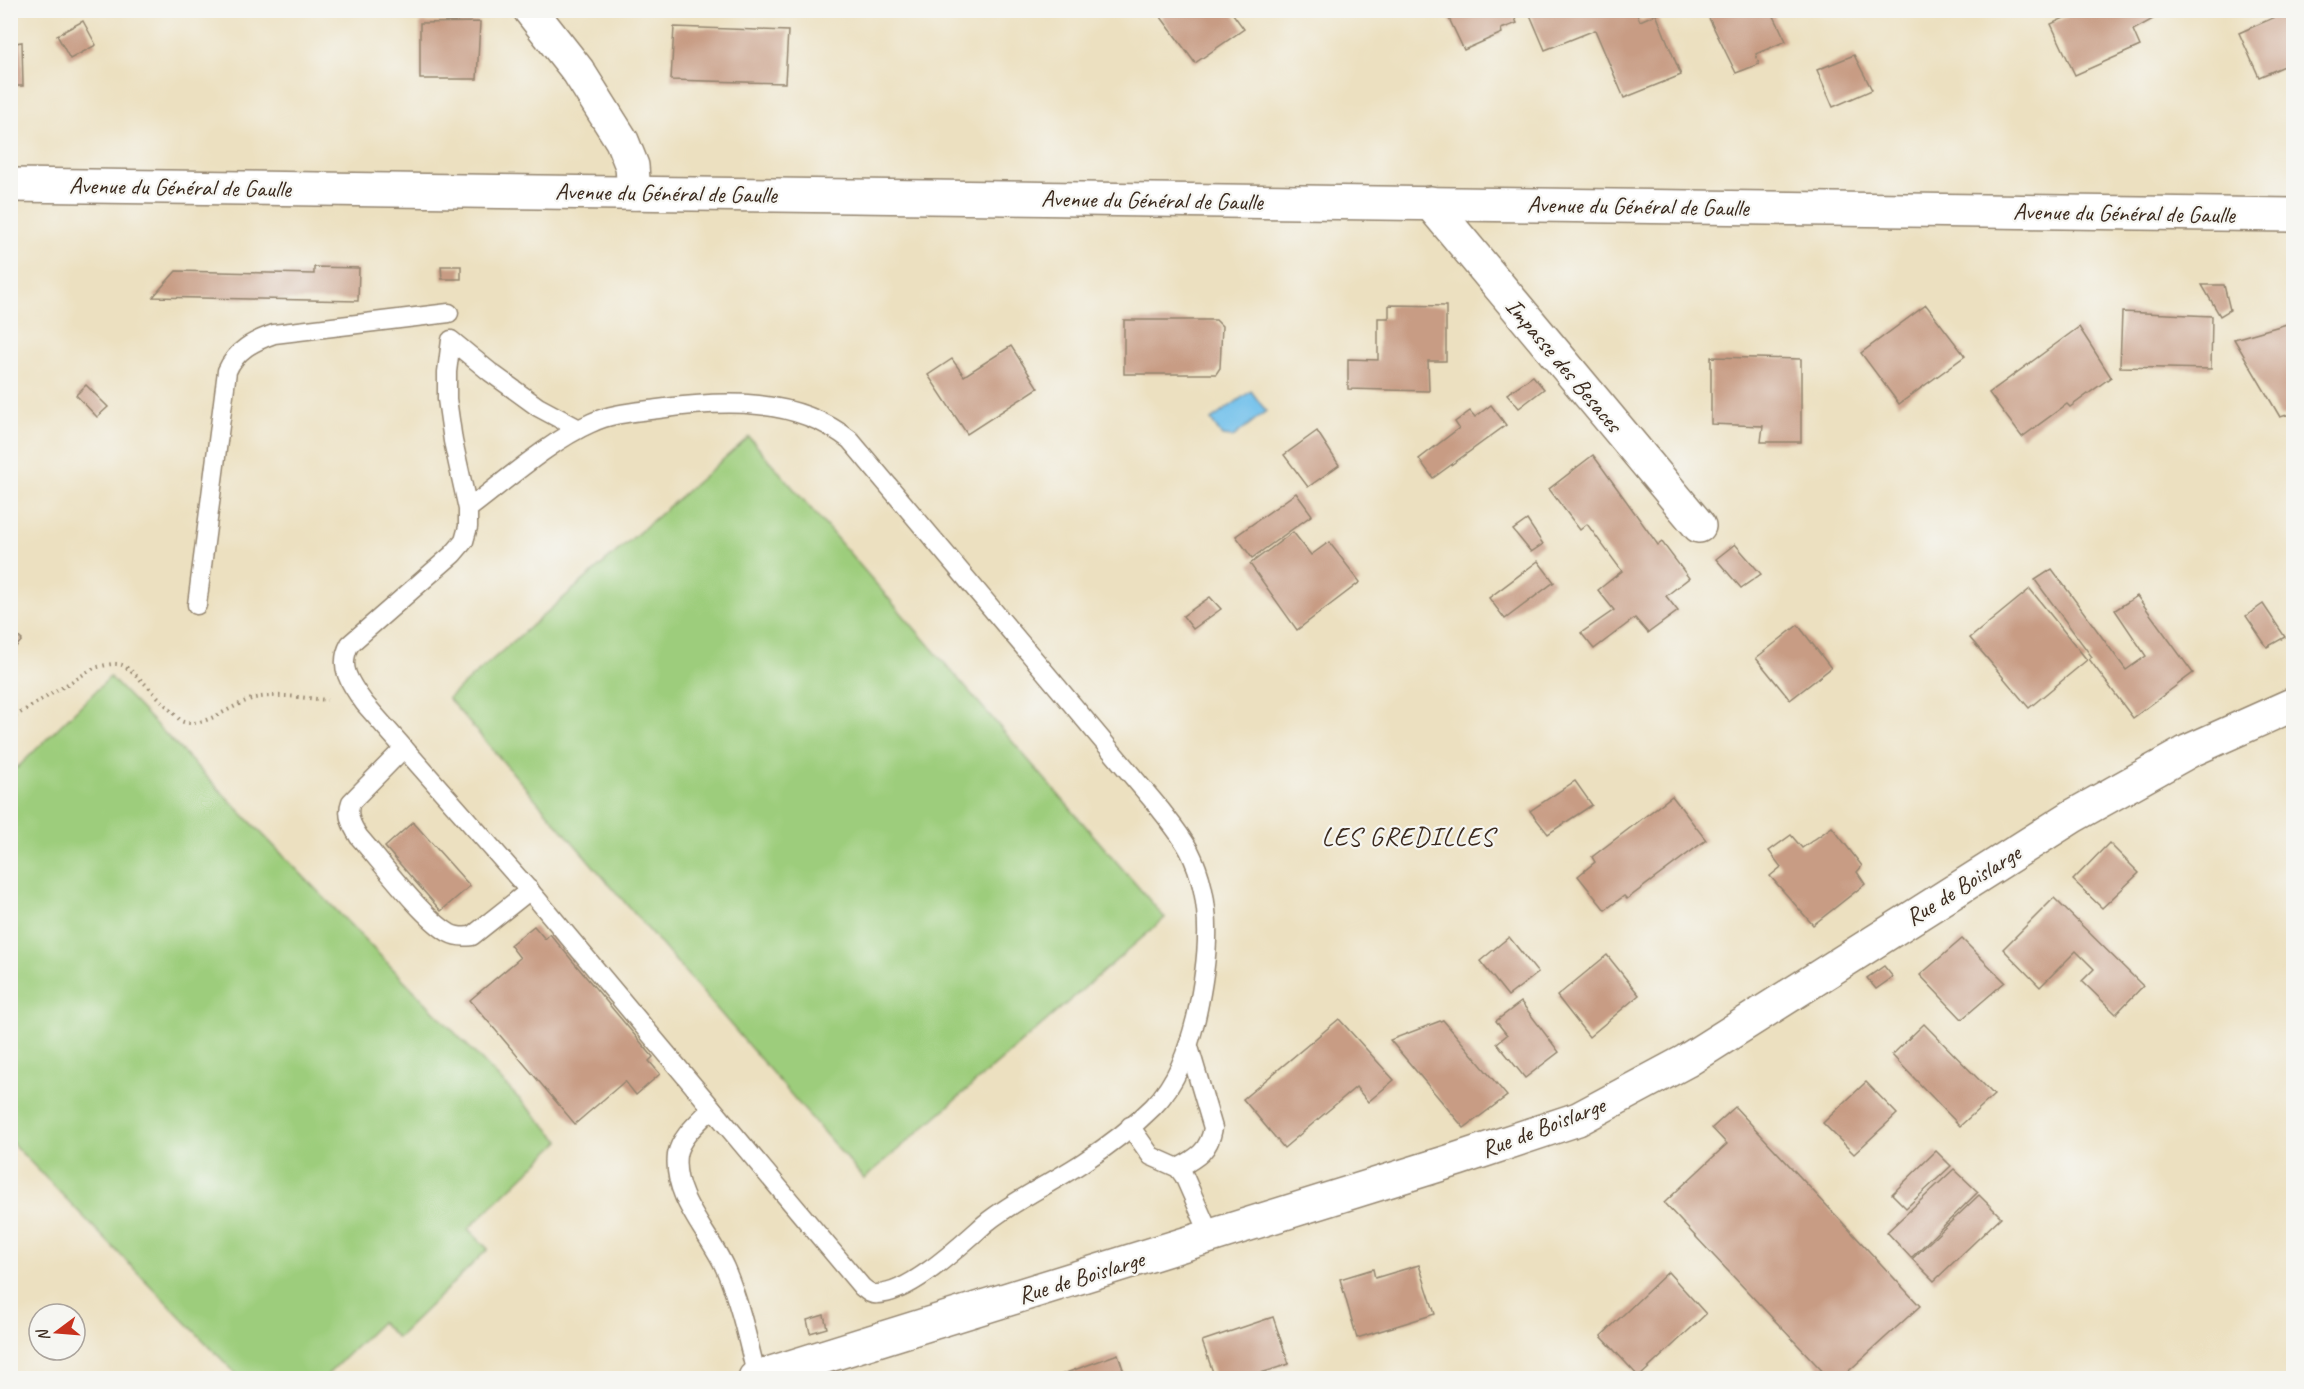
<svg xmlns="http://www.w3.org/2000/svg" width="2304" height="1389" font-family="Caveat,sans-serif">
<rect width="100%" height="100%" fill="#f6f6f2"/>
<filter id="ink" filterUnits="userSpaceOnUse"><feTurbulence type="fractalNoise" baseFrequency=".0167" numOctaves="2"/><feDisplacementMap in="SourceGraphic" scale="12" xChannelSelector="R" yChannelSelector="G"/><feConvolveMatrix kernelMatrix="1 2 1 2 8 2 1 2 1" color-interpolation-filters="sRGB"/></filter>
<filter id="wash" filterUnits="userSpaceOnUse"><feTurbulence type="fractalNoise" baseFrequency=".008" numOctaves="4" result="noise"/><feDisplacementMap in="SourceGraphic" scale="24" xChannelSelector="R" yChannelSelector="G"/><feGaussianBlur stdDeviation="1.35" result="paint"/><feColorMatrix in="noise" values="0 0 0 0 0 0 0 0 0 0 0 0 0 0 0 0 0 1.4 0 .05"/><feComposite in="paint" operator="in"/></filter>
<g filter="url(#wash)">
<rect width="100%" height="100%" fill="#ece0c0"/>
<!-- green -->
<g fill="#9dcd7c" stroke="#6c7c4d" stroke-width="1.5">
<polygon points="749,437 1165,918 864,1179 448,698"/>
<polygon points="110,677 560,1141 468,1229 488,1249 397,1338 381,1322 324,1378 240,1378 11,1142 11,762 17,768"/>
</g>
<!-- water -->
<polygon fill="#70c0eb" stroke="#567584" stroke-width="1.5" points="1251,391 1266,411 1233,437 1222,436 1211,420"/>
<g id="blocks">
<!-- building -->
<g fill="#c89c84">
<polygon points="1169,10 1230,10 1244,29 1195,63 1161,17"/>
<polygon points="1445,10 1511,10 1517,23 1501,29 1502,33 1464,50"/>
<polygon points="1528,10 1635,10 1640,21 1656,14 1681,75 1624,98 1595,30 1545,50"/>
<polygon points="1705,10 1771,10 1786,41 1756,54 1759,64 1736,73"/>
<polygon points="2081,10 2148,10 2153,19 2133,30 2140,46 2075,75 2051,24"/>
<polygon points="2291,10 2294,10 2294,62 2259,77 2239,33"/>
<polygon points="83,21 96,45 70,59 57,35"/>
<polygon points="480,22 477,79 420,79 420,23"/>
<polygon points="674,27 788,31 785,83 671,80"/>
<polygon points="22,42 23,86 10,86 10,44"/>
<polygon points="1854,55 1872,90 1833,107 1817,70"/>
<polygon points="441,266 461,266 461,279 442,279"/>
<polygon points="314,267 359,268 358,301 153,297 176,271 314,274"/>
<polygon points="2202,285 2224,285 2230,310 2220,316"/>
<polygon points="1389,305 1446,306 1446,361 1428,361 1429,391 1348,389 1348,359 1378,360 1378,318 1389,318"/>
<polygon points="1926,305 1965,356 1899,404 1861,353"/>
<polygon points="2122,312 2212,316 2211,369 2120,367"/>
<polygon points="1124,320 1216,320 1222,326 1220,368 1216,374 1124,374"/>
<polygon points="2294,322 2294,413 2280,417 2234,339"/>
<polygon points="2079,327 2111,377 2070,407 2067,404 2022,437 1989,393"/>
<polygon points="1011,346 1038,388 967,434 928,375 952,359 964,376"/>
<polygon points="1711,357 1801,359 1801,442 1761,442 1763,426 1711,424"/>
<polygon points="1533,376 1544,389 1519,408 1507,394"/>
<polygon points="86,385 108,407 97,417 76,395"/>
<polygon points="1491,405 1506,425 1433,478 1419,459 1459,428 1455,422 1470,411 1475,417"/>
<polygon points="1317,431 1339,465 1308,487 1284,455"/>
<polygon points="1593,455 1658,545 1662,542 1689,578 1666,596 1678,611 1648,633 1635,618 1594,649 1581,633 1614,610 1598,590 1622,571 1587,524 1580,530 1549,489"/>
<polygon points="1296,493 1312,515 1252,558 1236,536"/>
<polygon points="1527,520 1543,544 1531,552 1513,530"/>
<polygon points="1293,532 1311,555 1329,542 1360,582 1297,630 1250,564"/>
<polygon points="1735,544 1761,574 1741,588 1716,559"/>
<polygon points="1538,561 1554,582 1505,619 1489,598"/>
<polygon points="2052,569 2126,670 2146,656 2115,610 2137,596 2193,673 2133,718 2089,659 2092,657 2035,580"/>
<polygon points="2030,589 2087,660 2029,708 1970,638"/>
<polygon points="1210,597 1221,609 1193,629 1183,616"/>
<polygon points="2263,604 2285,637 2267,647 2246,616"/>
<polygon points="1798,625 1831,668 1790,700 1756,658"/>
<polygon points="10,629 22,640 13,650 10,648"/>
<polygon points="1575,781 1592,805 1548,834 1530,811"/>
<polygon points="1672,796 1706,840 1627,899 1624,896 1605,910 1578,876 1595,862 1592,857"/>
<polygon points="413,822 470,886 441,911 385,847"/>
<polygon points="1832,827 1862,866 1857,872 1865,884 1813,925 1770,876 1781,867 1769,851 1791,835 1802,848"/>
<polygon points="2109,843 2139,873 2102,908 2073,880"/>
<polygon points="2054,898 2143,986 2116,1014 2082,981 2094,969 2076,951 2040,987 2003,949"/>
<polygon points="534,926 545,939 550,934 653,1057 649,1061 660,1074 636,1095 625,1081 575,1124 470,1000 520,958 510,945"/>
<polygon points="1509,937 1538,973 1508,996 1480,961"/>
<polygon points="1962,939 2005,982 1962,1019 1920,975"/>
<polygon points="1607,955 1639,995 1589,1037 1557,996"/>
<polygon points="1884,966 1893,977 1876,989 1867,978"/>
<polygon points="1521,1002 1559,1052 1525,1078 1497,1043 1507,1035 1496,1021"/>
<polygon points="1339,1019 1394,1080 1368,1102 1356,1087 1284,1148 1243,1099"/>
<polygon points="1443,1020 1507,1096 1464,1128 1390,1040"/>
<polygon points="1924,1024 1994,1095 1960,1126 1892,1055"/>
<polygon points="1866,1082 1897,1114 1854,1154 1823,1123"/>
<polygon points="1735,1107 1920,1306 1841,1378 1829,1378 1664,1203 1727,1144 1712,1128"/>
<polygon points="1936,1151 1951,1166 1906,1208 1892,1194"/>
<polygon points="1954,1169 1978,1192 1911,1258 1887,1232"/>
<polygon points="1979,1195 2001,1217 1934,1281 1912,1259"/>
<polygon points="1419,1265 1435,1314 1357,1338 1340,1279 1373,1269 1375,1278"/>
<polygon points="1668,1272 1706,1314 1639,1377 1601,1336"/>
<polygon points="824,1315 827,1328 810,1333 807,1320"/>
<polygon points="1273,1317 1289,1364 1245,1378 1215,1378 1202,1341"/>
<polygon points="1118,1354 1126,1378 1056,1378 1055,1377"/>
</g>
</g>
</g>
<g filter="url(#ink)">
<use href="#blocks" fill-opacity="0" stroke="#94856f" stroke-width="1.5"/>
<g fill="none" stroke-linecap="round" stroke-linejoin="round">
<!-- lane casing -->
<g stroke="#94856f" stroke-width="21">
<g id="lane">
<path d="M468,509C504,482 550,441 591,423C612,413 635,412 658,409C724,400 796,397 850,440L1160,809C1170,822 1181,835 1189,850C1216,903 1208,963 1196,1018C1188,1050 1177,1083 1153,1107C1134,1126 1105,1148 1082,1163C1050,1184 1016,1199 986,1223C962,1244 910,1294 877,1294C871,1295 867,1291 862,1287L536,898L365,704C351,685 337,667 350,644L453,554L464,541L468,527V509L453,441L447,399V372L451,340L490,372L538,407L579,429"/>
<path d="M197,605L227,371C236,350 254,341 274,334L449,313"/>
<path d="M404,748L351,802C346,815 352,826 359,837C382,863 421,916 449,933C456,937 464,937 472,936L530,890"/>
<path d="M712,1108C700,1121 680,1137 677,1155C672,1197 709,1232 725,1268C740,1303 748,1341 757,1378"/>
<polyline points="1130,1126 1151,1156 1178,1168 1184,1176 1211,1237"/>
<path d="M1178,1168C1197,1158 1209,1151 1213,1128L1189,1047"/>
</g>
</g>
<!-- street casing -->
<g stroke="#94856f" stroke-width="36">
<g id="street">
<polyline points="530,10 578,71 622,141 632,166 634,193"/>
<polyline points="1430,203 1699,526"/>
<polyline points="755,1378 1458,1159 1578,1119 1686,1061 2073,816 2189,751 2294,704"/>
</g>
</g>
<!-- secondary casing -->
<g stroke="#94856f" stroke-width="36">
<polyline id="secondary" points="10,185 2294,215"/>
</g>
<!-- path -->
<path stroke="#94856f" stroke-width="4" stroke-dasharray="1.5 4.5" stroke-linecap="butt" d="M10,719L94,668C103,666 113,662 122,665C134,670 169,709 181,721C202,731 233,703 255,698C278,693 304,698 327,700"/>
<!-- lane -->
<use href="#lane" stroke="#fff" stroke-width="18"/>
<!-- street -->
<use href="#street" stroke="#fff" stroke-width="33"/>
<!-- secondary -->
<use href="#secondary" stroke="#fff" stroke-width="33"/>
</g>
</g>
<g text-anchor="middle" stroke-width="4.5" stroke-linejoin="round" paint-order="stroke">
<!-- street labels -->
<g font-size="24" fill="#3b2a1e" stroke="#f6f6f2">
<text transform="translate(180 187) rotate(1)" y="8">Avenue du Général de Gaulle</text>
<text transform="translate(666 193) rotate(1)" y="8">Avenue du Général de Gaulle</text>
<text transform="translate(1152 200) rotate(1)" y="8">Avenue du Général de Gaulle</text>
<text transform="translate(1638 206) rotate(1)" y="8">Avenue du Général de Gaulle</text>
<text transform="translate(2124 213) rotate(1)" y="8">Avenue du Général de Gaulle</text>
<text transform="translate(1564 365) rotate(50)" y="8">Impasse des Besaces</text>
<text transform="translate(1963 885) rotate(-32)" y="8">Rue de Boislarge</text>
<text transform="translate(1543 1127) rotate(-21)" y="8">Rue de Boislarge</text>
<text transform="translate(1081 1277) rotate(-17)" y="8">Rue de Boislarge</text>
</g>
<!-- neighbourhood labels -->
<g font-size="26" letter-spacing="1.5" fill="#3b2a1e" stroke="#f6f6f2">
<text x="1408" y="845">LES GREDILLES</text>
</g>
</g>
<!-- margin -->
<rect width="2304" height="1389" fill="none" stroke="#f6f6f2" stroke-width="36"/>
<!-- north arrow -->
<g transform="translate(57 1332) rotate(254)"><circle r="28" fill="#f6f6f2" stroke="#aba49d" stroke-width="1.5"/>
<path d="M0-4.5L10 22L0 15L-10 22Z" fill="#c8321e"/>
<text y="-9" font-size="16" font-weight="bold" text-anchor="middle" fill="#3b2a1e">N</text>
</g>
</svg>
